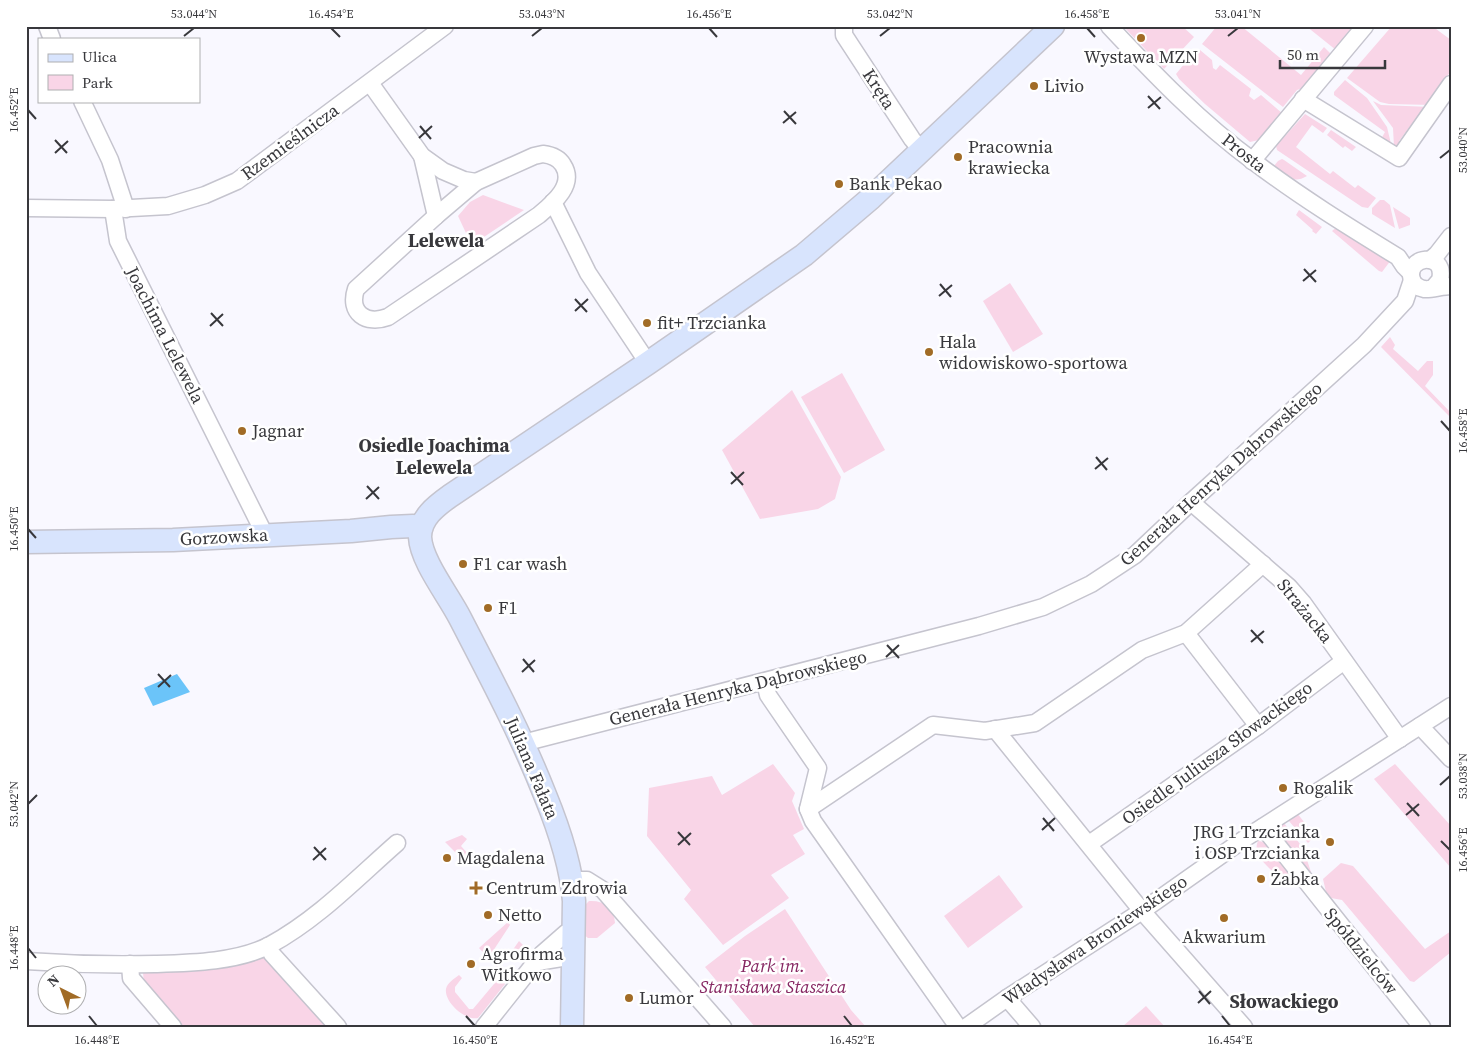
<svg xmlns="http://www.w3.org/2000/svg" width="1477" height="1053" font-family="'Source Serif 4',serif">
<rect width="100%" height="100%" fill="#f9f8ff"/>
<!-- green -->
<g fill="#f9d5e7">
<polygon points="1123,26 1182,26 1194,37 1164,69"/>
<polygon points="1217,26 1241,26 1301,75 1324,47 1332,55 1306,87 1297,90 1283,107 1202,44"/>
<polygon points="1306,26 1359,26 1336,50"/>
<polygon points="1392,26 1432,26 1451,40 1451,71 1432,96 1437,99 1432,105 1389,104 1380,102 1347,78"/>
<polygon points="1200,50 1212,60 1213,68 1216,70 1220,65 1251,89 1249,96 1254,100 1261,95 1283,114 1259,140 1250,142 1205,104 1179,79 1176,74 1193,53"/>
<polygon points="1345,80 1367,98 1387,127 1391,144 1380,141 1385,132 1334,95 1334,92"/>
<polygon points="1373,101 1381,105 1431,107 1420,113 1399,141 1403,144 1394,147 1393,128"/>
<polygon points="1305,114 1327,128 1323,133 1312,125 1296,147 1330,174 1333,171 1355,188 1358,185 1376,198 1368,208 1362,207 1277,150 1276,146"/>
<polygon points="1331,130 1356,147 1352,151 1345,146 1343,148 1327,135"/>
<path d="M1282,159L1284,160L1307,176C1292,185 1286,175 1274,166L1278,161Z"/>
<polygon points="483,195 524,210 481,239 466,233 458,216 470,202"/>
<polygon points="1380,200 1384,200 1390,205 1395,228 1372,214 1372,208"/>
<polygon points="1393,207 1410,218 1410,225 1399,229"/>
<polygon points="1299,210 1322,227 1316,234 1312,231 1313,230 1296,215"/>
<polygon points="1337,227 1391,260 1382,272 1379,271 1332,231"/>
<polygon points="1010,283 1043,334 1013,352 983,301"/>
<polygon points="1390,337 1395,345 1393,349 1418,371 1427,361 1433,361 1433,375 1425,386 1451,413 1450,417 1381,347"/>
<polygon points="842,373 885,450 844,473 801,397"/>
<polygon points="792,390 841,477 835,499 818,509 760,519 722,450"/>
<polygon points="773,764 795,793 792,801 804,829 793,835 805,854 771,875 789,898 723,945 684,899 691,890 647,836 649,788 712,776 722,795"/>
<polygon points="1395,764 1451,826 1451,868 1374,779"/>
<polygon points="1297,813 1315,836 1308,843 1288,820"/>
<polygon points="1284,823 1303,848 1311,872 1309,872 1278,835 1279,827"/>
<polygon points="462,835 467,839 461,846 475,862 469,866 445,842"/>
<path d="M1258,841C1269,841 1285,865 1292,875L1289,880H1286L1278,873L1276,875C1267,865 1252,855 1258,841Z"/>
<polygon points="1341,863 1353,866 1425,949 1451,931 1451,952 1414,982 1410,981 1342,900 1331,898 1326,892 1323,879"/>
<polygon points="999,875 1023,907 968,948 944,916"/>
<path d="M589,901C604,900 614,908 615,923L597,938H588L583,934L582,908Z"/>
<polygon points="785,909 851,1010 866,1027 755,1027 705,967 745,936"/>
<polygon points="508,922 510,925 493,951 494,958 509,974 510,977 508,979 479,948"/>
<polygon points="519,941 529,951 520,961 512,951"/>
<polygon points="262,954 331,1027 180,1027 144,983 143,973 149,969"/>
<path d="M459,975L462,978L455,987V992L469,1009H473L499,978L505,984L478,1018C465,1021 444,1002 446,989C447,983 454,979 459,975Z"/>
<polygon points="1146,1006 1165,1027 1122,1027"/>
</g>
<!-- water -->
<polygon fill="#6bc4f9" points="177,674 190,692 153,706 144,688"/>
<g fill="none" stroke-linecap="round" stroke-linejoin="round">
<!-- street casing -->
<g stroke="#c5c4ce" stroke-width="19">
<g id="street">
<polyline points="47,26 52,39"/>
<polyline points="844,26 844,35 912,139 921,150"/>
<path d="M1109,26C1154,74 1200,122 1253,161C1299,196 1349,227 1398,257L1404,266L1411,273"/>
<polyline points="370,83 422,156 443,171 464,180 476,182"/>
<polyline points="1303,99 1399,158 1451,84"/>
<polyline points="82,101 110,160 126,209"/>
<path d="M543,154C551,155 559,158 563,165C576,185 552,204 539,215L388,317C366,325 348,313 356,289L436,216L476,182L534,156Z"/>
<polyline points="422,156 436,216"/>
<polyline points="1252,161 1365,26"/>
<polyline points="553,202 588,273 648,363"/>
<polyline points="26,208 113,209 168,206 205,195 237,181 445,26"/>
<polyline points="113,209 118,241 265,535"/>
<polyline points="1430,260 1437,254 1451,236"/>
<path d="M1434,287L1440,280C1447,250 1404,256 1412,280C1414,285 1419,288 1424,289C1431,290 1442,286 1451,286"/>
<polyline points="1191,502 1289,587 1303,603 1400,739"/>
<polyline points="1186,633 1258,726"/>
<polyline points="765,682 768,695 818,768 808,809 813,821 958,1027"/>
<polyline points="1420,726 1451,759"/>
<polyline points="995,729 1142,911 1244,1027"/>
<polyline points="523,743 979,626 1043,607 1091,584 1135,555 1191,502 1364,345 1405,301 1412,280"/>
<polyline points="808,809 933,725 985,731 1035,723 1142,650 1186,633 1263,564"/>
<polyline points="1263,827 1422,1027"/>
<polyline points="1089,844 1258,726 1344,661"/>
<polyline points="572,880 587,880 603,890 723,1027"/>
<polyline points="268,946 272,954 338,1027"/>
<path d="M26,961C69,964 112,965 155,964C191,963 238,962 270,945C318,919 357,878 397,843"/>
<polyline points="537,962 574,956"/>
<polyline points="130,964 131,978 173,1027"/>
<polyline points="1007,998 1032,1027"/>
<polyline points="484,1027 542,954 566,933 575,929"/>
<polyline points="966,1027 1007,998 1142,911 1247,837 1451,706"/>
</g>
</g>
<!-- secondary casing -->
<g stroke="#c5c4ce" stroke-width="25">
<g id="secondary">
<polyline points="26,542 173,540 351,531 391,527 413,526 421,528"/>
<path d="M572,1027L574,901C571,864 559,829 545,795C521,734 490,676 460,618C449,596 421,561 420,537C420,518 436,506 450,496L648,363L804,255L871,198L1053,26"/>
</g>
</g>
<!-- street -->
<use href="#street" stroke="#fff" stroke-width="16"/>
<!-- secondary -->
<use href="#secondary" stroke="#d8e4fd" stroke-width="22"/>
</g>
<!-- ticks -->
<path fill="none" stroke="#38383c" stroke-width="2" d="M331,28L340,37M709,28L717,37M1087,28L1095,37M184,36L194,28M532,36L542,28M880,36L890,28M1228,36L1238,28M1148,96L1160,109M1148,108L1161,97M28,110L36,119M784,111L796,124M783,123L796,112M420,126L431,139M419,138L432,126M55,140L67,153M55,153L68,141M1440,158L1450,150M1304,269L1316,282M1303,281L1316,270M940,284L951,297M939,296L952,285M575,299L587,312M575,311L588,299M211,313L223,326M210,326L223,314M1441,421L1450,431M1096,457L1107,470M1095,469L1108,458M731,472L743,485M731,484L744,472M367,486L379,499M366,499L379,487M28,529L36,538M1251,630L1263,643M1251,642L1264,631M887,645L899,658M886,657L899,645M523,659L534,672M522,672L535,660M158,674L170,687M158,687L171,675M1440,785L1450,776M1407,803L1419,816M28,804L37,795M1406,815L1419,804M1043,818L1054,831M1042,830L1055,818M678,832L690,845M1441,841L1450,850M678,845L691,833M314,847L326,860M313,860L326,848M28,948L36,958M1199,991L1210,1004M1198,1003L1211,991M89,1016L97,1026M466,1016L475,1026M844,1016L852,1026M1222,1016L1230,1026"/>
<!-- markers -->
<g fill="#a16b26" stroke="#fff" stroke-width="2">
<circle cx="1141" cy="38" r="5"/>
<circle cx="1034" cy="86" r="5"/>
<circle cx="958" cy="157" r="5"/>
<circle cx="839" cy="184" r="5"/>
<circle cx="647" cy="323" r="5"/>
<circle cx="929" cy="352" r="5"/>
<circle cx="242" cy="431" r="5"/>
<circle cx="463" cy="564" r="5"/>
<circle cx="488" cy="608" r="5"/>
<circle cx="1283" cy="788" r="5"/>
<circle cx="1330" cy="842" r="5"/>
<circle cx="447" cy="858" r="5"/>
<circle cx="1261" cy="879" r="5"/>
<path d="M473.5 880.5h5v5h5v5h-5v5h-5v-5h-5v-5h5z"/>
<circle cx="488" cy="915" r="5"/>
<circle cx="1224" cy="918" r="5"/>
<circle cx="471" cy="964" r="5"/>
<circle cx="629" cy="998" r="5"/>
</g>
<g text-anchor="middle" stroke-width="5" stroke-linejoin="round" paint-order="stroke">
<!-- poi labels -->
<g font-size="18" fill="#38383c" stroke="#fff" text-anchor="start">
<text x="1141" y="63" text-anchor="middle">Wystawa MZN</text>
<text x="1044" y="92">Livio</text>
<text x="968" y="153">Pracownia<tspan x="968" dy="21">krawiecka</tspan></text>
<text x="849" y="190">Bank Pekao</text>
<text x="657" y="329">fit+ Trzcianka</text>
<text x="939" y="348">Hala<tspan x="939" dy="21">widowiskowo-sportowa</tspan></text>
<text x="252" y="437">Jagnar</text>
<text x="473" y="570">F1 car wash</text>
<text x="498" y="614">F1</text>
<text x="1293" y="794">Rogalik</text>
<text x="1320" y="838" text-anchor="end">JRG 1 Trzcianka<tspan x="1320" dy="21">i OSP Trzcianka</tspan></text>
<text x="457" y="864">Magdalena</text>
<text x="1271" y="885">Żabka</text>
<text x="486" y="894">Centrum Zdrowia</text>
<text x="498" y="921">Netto</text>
<text x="1224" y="943" text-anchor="middle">Akwarium</text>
<text x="481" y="960">Agrofirma<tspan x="481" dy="21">Witkowo</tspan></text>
<text x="639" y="1004">Lumor</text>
</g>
<!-- street labels -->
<g font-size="18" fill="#38383c" stroke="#fff">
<text transform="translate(879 89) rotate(57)" y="6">Kręta</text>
<text transform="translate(290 142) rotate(-36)" y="6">Rzemieślnicza</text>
<text transform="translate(1244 153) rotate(38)" y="6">Prosta</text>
<text transform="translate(165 335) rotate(63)" y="6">Joachima Lelewela</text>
<text transform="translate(1221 474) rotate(-42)" y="6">Generała Henryka Dąbrowskiego</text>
<text transform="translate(224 537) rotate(-3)" y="6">Gorzowska</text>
<text transform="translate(1305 611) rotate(51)" y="6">Strażacka</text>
<text transform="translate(738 688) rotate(-14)" y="6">Generała Henryka Dąbrowskiego</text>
<text transform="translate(1217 753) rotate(-36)" y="6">Osiedle Juliusza Słowackiego</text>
<text transform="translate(532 768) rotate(67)" y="6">Juliana Fałata</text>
<text transform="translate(1095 940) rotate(-34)" y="6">Władysława Broniewskiego</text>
<text transform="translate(1361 951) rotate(51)" y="6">Spółdzielców</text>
</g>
<!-- park labels -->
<g font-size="18" font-style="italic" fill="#862762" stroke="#fff">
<text x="773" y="972">Park im.<tspan x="773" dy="21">Stanisława Staszica</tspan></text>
</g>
<!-- neighbourhood labels -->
<g font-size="19" font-weight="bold" fill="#38383c" stroke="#fff">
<text x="446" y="247">Lelewela</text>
<text x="434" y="452">Osiedle Joachima<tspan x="434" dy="22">Lelewela</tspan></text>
<text x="1284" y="1008">Słowackiego</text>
</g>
</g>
<!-- border -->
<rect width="1477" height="1053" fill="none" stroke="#ffffff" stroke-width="55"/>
<!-- legend -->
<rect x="38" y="38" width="162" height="65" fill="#ffffff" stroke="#afafb1"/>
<rect x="48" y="54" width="25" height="8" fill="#d8e4fd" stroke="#afafb1"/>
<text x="82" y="62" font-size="15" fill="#38383c">Ulica</text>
<rect x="48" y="75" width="25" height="15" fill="#f9d5e7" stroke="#afafb1"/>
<text x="82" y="88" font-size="15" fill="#38383c">Park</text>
<!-- north arrow -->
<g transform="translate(62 990) rotate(318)"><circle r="24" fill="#ffffff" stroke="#afafb1"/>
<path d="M0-4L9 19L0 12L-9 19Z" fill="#a16b26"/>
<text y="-8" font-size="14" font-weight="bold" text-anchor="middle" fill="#38383c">N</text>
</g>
<!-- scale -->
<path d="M1280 60v8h105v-8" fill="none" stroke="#38383c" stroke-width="2.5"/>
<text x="1287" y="60" font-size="15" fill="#38383c" stroke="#ffffff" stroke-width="4" paint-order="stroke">50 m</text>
<rect x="28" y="28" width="1422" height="998" fill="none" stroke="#38383c" stroke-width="2"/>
<g font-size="12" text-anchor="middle" fill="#38383c">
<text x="194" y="18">53.044°N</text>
<text x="331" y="18">16.454°E</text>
<text x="542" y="18">53.043°N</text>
<text x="709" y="18">16.456°E</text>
<text x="890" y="18">53.042°N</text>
<text x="1087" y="18">16.458°E</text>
<text x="1238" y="18">53.041°N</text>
<text transform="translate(14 110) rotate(-90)" y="4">16.452°E</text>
<text transform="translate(1463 150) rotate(-90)" y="4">53.040°N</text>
<text transform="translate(1463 431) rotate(-90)" y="4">16.458°E</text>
<text transform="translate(14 529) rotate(-90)" y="4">16.450°E</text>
<text transform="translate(1463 776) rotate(-90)" y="4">53.038°N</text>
<text transform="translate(14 804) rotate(-90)" y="4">53.042°N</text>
<text transform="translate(1463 850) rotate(-90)" y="4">16.456°E</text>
<text transform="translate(14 948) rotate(-90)" y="4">16.448°E</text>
<text x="97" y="1044">16.448°E</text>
<text x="475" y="1044">16.450°E</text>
<text x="852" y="1044">16.452°E</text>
<text x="1230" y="1044">16.454°E</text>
</g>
</svg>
